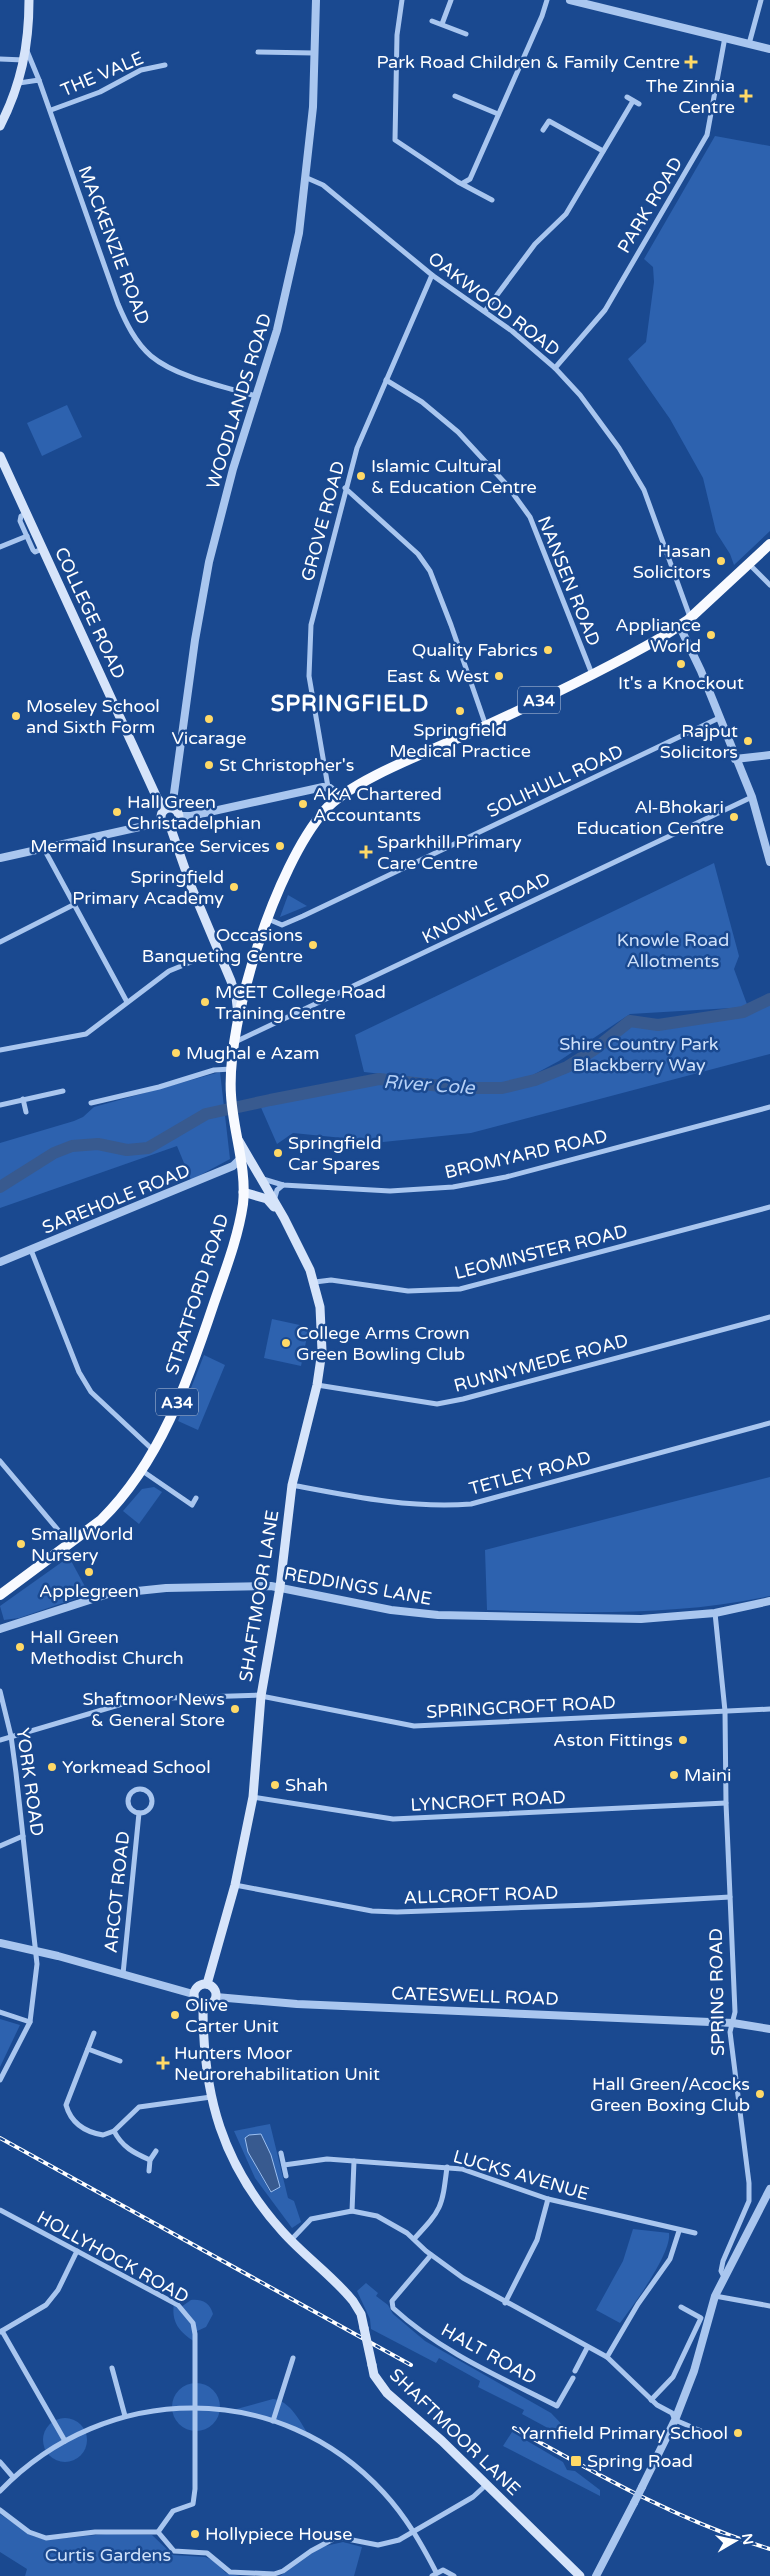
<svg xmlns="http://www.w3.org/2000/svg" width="770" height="2576" font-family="'Varela Round',sans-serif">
<rect width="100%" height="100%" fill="#1a4990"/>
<!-- green -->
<g fill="#2d62af" fill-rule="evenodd">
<polygon points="715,136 770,146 770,531 734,565 730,554 716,532 703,478 670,419 628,359 646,342 654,282 653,267 644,259"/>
<polygon points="67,405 82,437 42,456 27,423"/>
<polygon points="714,863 739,956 734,969 748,1007 630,1014 559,1061 531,1076 501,1084 456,1082 364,1072 355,1035"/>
<polygon points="288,895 307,906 280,917"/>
<polygon points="770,999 770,1054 471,1133 383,1142 293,1133 277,1144 259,1103 379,1079 458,1088 502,1088 535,1080 567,1067 595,1049 630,1021 658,1025 743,1012"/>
<polygon points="220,1072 230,1159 191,1180 177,1146 0,1208 0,1143 74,1121 83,1117 94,1107"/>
<polygon points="272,1319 309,1327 301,1366 264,1358"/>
<polygon points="204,1355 225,1365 198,1430 178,1421"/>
<path d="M770,1477V1596C676,1616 583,1613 487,1610L485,1550Z"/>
<polygon points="154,1487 162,1492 139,1524 123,1511 142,1489"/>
<polygon points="69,1557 89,1594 19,1618 4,1620 0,1606"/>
<polygon points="0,2019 20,2025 0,2067"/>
<path d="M270,2124L288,2198L294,2201L301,2222L292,2228L255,2178L234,2131ZM248,2152L271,2155L280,2187L270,2192Z"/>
<path d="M633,2229L669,2233C672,2253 633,2306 620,2323L596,2310L623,2261Z"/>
<polygon points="366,2283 378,2293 376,2296 388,2305 393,2314 425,2341 551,2413 574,2437 568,2439 522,2414 524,2410 478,2387 480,2381 439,2358 436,2363 371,2329 370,2319 357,2291"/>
<path d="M191,2300C202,2299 210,2303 213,2314L206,2327L195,2332V2342C179,2332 171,2322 174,2303L181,2307Z"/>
<circle cx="196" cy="2407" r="24"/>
<path d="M273,2399C290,2400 302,2424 310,2438L273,2421L233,2410Z"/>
<circle cx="65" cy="2440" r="22"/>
<polygon points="512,2432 563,2462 567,2470 575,2471 600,2490 600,2496 503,2446"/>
<polygon points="0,2514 33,2536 46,2540 106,2534 152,2535 173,2555 205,2557 213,2560 226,2573 240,2576 25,2576 27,2569 0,2552"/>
<polygon points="343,2542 362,2547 354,2576 280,2576 321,2547"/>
</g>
<!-- water -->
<polygon fill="#385a8f" stroke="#9cc0f1" points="261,2134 271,2155 280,2187 271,2192 248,2152 245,2138 249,2135"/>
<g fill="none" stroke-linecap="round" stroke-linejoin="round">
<!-- river -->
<polyline stroke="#385a8f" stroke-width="12" points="0,1187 54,1153 72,1146 98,1144 127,1150 148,1148 206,1114 270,1100 379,1079 458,1088 502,1088 535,1080 567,1067 595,1049 630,1021 658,1025 743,1012 770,999"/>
<!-- minor -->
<g stroke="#a9c6ef" stroke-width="5">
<polyline points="402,0 397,35 395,140 458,182 492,200"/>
<polyline points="432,21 466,34"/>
<polyline points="442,24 451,0"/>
<polyline points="749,44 761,0"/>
<polyline points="27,51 39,80"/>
<polyline points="258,52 314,53"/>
<polyline points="0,59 24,60"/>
<path d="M19,83L39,80L118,304C126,323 135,342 151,356C176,377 225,387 256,396"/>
<polyline points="455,96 498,114"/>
<polyline points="627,97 639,104"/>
<polyline points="51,110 100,92 141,70 165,65"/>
<polyline points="543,130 549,121 603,151"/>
<polyline points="307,178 323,185 432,275 512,331 555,368 580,395 619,448 644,490 690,617"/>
<polyline points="463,183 470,179 542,16 547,0"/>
<polyline points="485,311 535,244 566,214 633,101"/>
<polyline points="555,368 605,310 707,135 725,37"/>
<polyline points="386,380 422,402 458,432 506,484 530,517 592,674"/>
<polyline points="345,488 418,554 430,571 451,625 486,726"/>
<polyline points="26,514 21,516 20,521 33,550 35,552 42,549"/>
<polyline points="0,547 27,536"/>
<polyline points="749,564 770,585"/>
<polyline points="328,787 309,676 311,625 357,448 432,275"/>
<polyline points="43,847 127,1002"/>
<polyline points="268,919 282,925 303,916 719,718"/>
<polyline points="0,942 73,905"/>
<polyline points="235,1042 752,797"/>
<polyline points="0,1050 86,1034 169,971 218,951"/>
<polyline points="23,1099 26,1112"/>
<polyline points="91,1103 159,1087 214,1070 231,1069"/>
<polyline points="0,1105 63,1091"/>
<polyline points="263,1179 283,1185 390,1191 453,1187 506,1177 770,1107"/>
<polyline points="274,1201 277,1190 283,1185"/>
<polyline points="31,1250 79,1372 91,1392 153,1450"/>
<polyline points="315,1282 331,1280 408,1291 460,1289 770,1207"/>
<polyline points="317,1385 437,1404 463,1399 770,1317"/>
<polyline points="0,1461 69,1543"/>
<polyline points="141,1470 192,1505 196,1498"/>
<path d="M292,1485C350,1496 412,1509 471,1504L770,1423"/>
<polyline points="715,1613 725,1711 726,1803 735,2012 730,2032 749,2183 749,2201 723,2261 721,2271 724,2277"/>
<polyline points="0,1691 11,1736 16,1773 37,1964 30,2022 0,2080"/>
<polyline points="261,1696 414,1726 770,1709"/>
<polyline points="0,1740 139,1699 261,1695"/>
<circle cx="140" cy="1801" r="12"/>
<polyline points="253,1797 393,1819 726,1803"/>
<polyline points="0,1846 23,1836"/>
<polyline points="235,1885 372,1911 397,1912 590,1905 730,1897"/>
<polyline points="123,1974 139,1813"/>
<polyline points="0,2012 30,2022"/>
<path d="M94,2033L66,2105C71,2123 85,2132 103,2135L114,2131"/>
<polyline points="88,2049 120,2061"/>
<polyline points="281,2153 286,2176"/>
<path d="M150,2160C134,2153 122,2147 114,2131L139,2107L211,2097"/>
<polyline points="284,2165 327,2159 462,2169 548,2199 695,2233"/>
<polyline points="149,2171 150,2160 156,2151"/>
<polyline points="0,2210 178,2305 193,2323 195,2334 195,2489 193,2504 173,2511 158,2532"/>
<polyline points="352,2211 354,2161"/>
<path d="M414,2239C442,2209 442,2208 447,2167"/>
<polyline points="291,2240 311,2219 352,2211 377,2216 407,2233 426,2251 463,2278 607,2357 657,2405 672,2413 675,2420 701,2431"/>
<path d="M431,2255L392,2301L393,2308C441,2352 500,2377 557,2406L573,2378"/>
<polyline points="715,2296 770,2306"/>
<polyline points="505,2303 537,2240 548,2199"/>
<polyline points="2,2331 65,2441"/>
<polyline points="0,2332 46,2305 58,2290 77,2251"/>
<polyline points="607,2357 638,2304 670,2259 679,2231"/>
<polyline points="112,2368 125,2416"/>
<polyline points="575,2371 587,2348"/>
<polyline points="651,2400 673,2377 701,2318 681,2307"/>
<polyline points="273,2421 293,2358"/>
<polyline points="0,2462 13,2477"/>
<path d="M0,2491C106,2381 280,2379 384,2493C406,2517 421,2543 436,2572"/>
<polyline points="0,2510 29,2532 46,2538 95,2532 158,2532 174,2551 207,2553 230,2572 274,2574 283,2571 311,2551 337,2537 378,2545 399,2540 473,2497 487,2484"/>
<polyline points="432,2576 443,2570 454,2576"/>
</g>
<!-- tertiary -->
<g stroke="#a9c6ef" stroke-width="8">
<polyline points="570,0 770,49"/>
<polyline points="680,627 701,671 752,797 770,862"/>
<polyline points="735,759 770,755"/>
<polyline points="172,808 195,640 209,562 233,469 277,330 299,233 313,107 316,0"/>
<polyline points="180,816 191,816 323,787 330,788 340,796"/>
<polyline points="0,858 162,822"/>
<polyline points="0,1262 233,1166 240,1159"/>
<polyline points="0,1629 108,1594 166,1588 271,1586 391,1610 438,1615 641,1619 715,1613 770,1601"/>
<polyline points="0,1943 58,1956 193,1994"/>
<polyline points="216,1997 297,2004 733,2023 770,2029"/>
<polyline points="642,2487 675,2420 694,2371 715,2296 770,2189"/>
<polyline points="596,2576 634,2503"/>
</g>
<!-- secondary -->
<g stroke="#d6e4fa" stroke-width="9">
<path d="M0,126C21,85 29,46 29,0"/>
<polyline points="0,456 157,798 165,809"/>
<circle cx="170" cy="817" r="9"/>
<polyline points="170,826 191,886 231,981 236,997 238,1015"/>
<polyline points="243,1192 267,1199 274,1207"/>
<circle cx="205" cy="1995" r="11"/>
<polyline points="207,1984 235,1885 253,1797 261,1696 280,1587 292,1485 317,1385 322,1351 320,1307 310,1270 284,1218 239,1141"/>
<path d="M203,2007C203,2096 222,2164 282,2231C304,2256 332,2275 353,2301L361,2314L364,2328"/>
<polyline points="372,2365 374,2375 387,2393 442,2441 580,2576"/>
</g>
<!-- trunk -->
<path stroke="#f8faff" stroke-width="10" d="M0,1595L101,1520C160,1462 188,1381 214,1303C225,1271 238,1238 243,1204C247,1168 233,1131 231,1095C226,1021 276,866 325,810C351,780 433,750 472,732C536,703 601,672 662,637L688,620L770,544"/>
<!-- rail casing -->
<g stroke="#fff" stroke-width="4">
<g id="rail">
<polyline points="0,2138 411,2365"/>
<path d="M514,2428C597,2474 679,2521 770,2549"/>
</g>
</g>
<!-- rail -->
<use href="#rail" stroke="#1a4990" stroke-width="2" stroke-dasharray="5.5" stroke-linecap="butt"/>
<!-- tertiary-bridge -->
<polyline stroke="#a9c6ef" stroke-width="8" points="634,2503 642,2487"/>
<!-- secondary-bridge -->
<polyline stroke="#d6e4fa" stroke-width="9" points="364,2328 372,2365"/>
</g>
<!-- markers -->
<g fill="#ffd967" stroke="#1a4990" stroke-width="2">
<path d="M688.5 54.5h5v5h5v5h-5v5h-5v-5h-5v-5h5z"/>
<path d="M743.5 88.5h5v5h5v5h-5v5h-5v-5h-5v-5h5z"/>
<circle cx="361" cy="476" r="5"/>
<circle cx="721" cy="561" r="5"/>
<circle cx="711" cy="635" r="5"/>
<circle cx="548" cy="650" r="5"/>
<circle cx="681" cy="664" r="5"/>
<circle cx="499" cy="676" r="5"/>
<circle cx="460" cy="711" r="5"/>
<circle cx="16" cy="716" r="5"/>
<circle cx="209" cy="719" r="5"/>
<circle cx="748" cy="741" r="5"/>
<circle cx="209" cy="765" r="5"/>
<circle cx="303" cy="804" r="5"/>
<circle cx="117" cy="812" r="5"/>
<circle cx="734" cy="817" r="5"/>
<circle cx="280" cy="846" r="5"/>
<path d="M363.5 844.5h5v5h5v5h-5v5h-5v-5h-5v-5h5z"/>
<circle cx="234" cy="887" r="5"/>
<circle cx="313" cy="945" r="5"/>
<circle cx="205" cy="1002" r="5"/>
<circle cx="176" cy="1053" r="5"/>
<circle cx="278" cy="1153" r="5"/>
<circle cx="286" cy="1343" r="5"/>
<circle cx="21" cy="1544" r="5"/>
<circle cx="89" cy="1572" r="5"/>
<circle cx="20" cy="1647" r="5"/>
<circle cx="235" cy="1709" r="5"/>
<circle cx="683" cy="1740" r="5"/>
<circle cx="52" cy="1767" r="5"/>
<circle cx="674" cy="1775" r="5"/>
<circle cx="275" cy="1785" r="5"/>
<circle cx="175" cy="2015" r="5"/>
<path d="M160.5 2055.5h5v5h5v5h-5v5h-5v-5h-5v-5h5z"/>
<circle cx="760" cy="2094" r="5"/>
<circle cx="738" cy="2433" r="5"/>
<rect x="570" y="2455" width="12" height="12" rx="2.5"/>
<circle cx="195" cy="2534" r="5"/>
</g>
<g text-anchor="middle" stroke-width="5" stroke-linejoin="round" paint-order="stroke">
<!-- shield labels -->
<g fill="#1a4990" stroke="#bac8de" stroke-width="1">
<rect x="518" y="686.5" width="42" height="27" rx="4"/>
<rect x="156" y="1388.5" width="42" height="27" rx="4"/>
</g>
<g font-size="16" font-weight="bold" fill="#fff">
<text x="539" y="706">A34</text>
<text x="177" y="1408">A34</text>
</g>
<!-- poi labels -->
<g font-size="18" fill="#fff" stroke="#1a4990" text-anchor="start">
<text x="680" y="68" text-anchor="end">Park Road Children &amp; Family Centre</text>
<text x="735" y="92" text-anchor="end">The Zinnia<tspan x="735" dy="21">Centre</tspan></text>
<text x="371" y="472">Islamic Cultural<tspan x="371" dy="21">&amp; Education Centre</tspan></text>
<text x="711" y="557" text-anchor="end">Hasan<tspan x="711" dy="21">Solicitors</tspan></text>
<text x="701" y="631" text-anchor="end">Appliance<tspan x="701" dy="21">World</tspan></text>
<text x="538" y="656" text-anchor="end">Quality Fabrics</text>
<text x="489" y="682" text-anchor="end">East &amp; West</text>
<text x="681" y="689" text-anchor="middle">It's a Knockout</text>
<text x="26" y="712">Moseley School<tspan x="26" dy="21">and Sixth Form</tspan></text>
<text x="460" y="736" text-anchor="middle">Springfield<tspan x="460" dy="21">Medical Practice</tspan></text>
<text x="738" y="737" text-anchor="end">Rajput<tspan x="738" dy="21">Solicitors</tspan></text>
<text x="209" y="744" text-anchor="middle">Vicarage</text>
<text x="219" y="771">St Christopher's</text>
<text x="313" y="800">AKA Chartered<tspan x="313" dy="21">Accountants</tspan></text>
<text x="127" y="808">Hall Green<tspan x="127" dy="21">Christadelphian</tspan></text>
<text x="724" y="813" text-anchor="end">Al-Bhokari<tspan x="724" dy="21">Education Centre</tspan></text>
<text x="377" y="848">Sparkhill Primary<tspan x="377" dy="21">Care Centre</tspan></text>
<text x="270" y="852" text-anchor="end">Mermaid Insurance Services</text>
<text x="224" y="883" text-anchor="end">Springfield<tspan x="224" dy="21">Primary Academy</tspan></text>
<text x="303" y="941" text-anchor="end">Occasions<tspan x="303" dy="21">Banqueting Centre</tspan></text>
<text x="215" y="998">MCET College Road<tspan x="215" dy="21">Training Centre</tspan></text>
<text x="186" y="1059">Mughal e Azam</text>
<text x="288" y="1149">Springfield<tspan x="288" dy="21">Car Spares</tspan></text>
<text x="296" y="1339">College Arms Crown<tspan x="296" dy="21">Green Bowling Club</tspan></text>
<text x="31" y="1540">Small World<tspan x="31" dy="21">Nursery</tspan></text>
<text x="89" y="1597" text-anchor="middle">Applegreen</text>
<text x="30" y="1643">Hall Green<tspan x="30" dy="21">Methodist Church</tspan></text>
<text x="225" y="1705" text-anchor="end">Shaftmoor News<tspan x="225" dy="21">&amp; General Store</tspan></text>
<text x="673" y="1746" text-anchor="end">Aston Fittings</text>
<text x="62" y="1773">Yorkmead School</text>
<text x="684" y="1781">Maini</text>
<text x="285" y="1791">Shah</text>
<text x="185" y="2011">Olive<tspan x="185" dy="21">Carter Unit</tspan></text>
<text x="174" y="2059">Hunters Moor<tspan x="174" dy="21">Neurorehabilitation Unit</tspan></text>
<text x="750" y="2090" text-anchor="end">Hall Green/Acocks<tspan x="750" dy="21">Green Boxing Club</tspan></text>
<text x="728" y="2439" text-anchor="end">Yarnfield Primary School</text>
<text x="587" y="2467">Spring Road</text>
<text x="205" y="2540">Hollypiece House</text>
</g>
<!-- street labels -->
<g font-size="18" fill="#fff" stroke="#1a4990">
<text transform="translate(102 74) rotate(-23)" y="6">THE VALE</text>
<text transform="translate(650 205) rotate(-59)" y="6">PARK ROAD</text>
<text transform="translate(114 245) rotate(69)" y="6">MACKENZIE ROAD</text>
<text transform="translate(494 304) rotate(37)" y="6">OAKWOOD ROAD</text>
<text transform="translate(239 401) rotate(-73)" y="6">WOODLANDS ROAD</text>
<text transform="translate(323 521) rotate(-75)" y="6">GROVE ROAD</text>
<text transform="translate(569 581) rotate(68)" y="6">NANSEN ROAD</text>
<text transform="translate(90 613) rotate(65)" y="6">COLLEGE ROAD</text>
<text transform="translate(555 781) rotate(-25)" y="6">SOLIHULL ROAD</text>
<text transform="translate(486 908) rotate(-26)" y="6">KNOWLE ROAD</text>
<text transform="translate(526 1154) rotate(-13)" y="6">BROMYARD ROAD</text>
<text transform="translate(116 1199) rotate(-22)" y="6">SAREHOLE ROAD</text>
<text transform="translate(541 1252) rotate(-14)" y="6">LEOMINSTER ROAD</text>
<text transform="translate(197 1294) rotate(-72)" y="6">STRATFORD ROAD</text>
<text transform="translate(541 1363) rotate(-15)" y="6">RUNNYMEDE ROAD</text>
<text transform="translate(530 1473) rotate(-15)" y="6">TETLEY ROAD</text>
<text transform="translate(358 1586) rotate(10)" y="6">REDDINGS LANE</text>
<text transform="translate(259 1596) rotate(-81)" y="6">SHAFTMOOR LANE</text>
<text transform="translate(521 1707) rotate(-3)" y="6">SPRINGCROFT ROAD</text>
<text transform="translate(30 1782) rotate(82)" y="6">YORK ROAD</text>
<text transform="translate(488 1801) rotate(-3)" y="6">LYNCROFT ROAD</text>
<text transform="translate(117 1892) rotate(-84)" y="6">ARCOT ROAD</text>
<text transform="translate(481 1895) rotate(-2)" y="6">ALLCROFT ROAD</text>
<text transform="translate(717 1992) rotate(-91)" y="6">SPRING ROAD</text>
<text transform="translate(475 1996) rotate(2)" y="6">CATESWELL ROAD</text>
<text transform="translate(521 2175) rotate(16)" y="6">LUCKS AVENUE</text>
<text transform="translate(113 2257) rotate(29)" y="6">HOLLYHOCK ROAD</text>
<text transform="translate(489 2354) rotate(29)" y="6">HALT ROAD</text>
<text transform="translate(455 2432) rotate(44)" y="6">SHAFTMOOR LANE</text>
</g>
<!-- park labels -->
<g font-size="18" fill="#cfe1fa" stroke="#1a4990">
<text x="673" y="946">Knowle Road<tspan x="673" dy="21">Allotments</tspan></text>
<text x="639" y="1050">Shire Country Park<tspan x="639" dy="21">Blackberry Way</tspan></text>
<text x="108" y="2561">Curtis Gardens</text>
</g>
<!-- water labels -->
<g font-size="19" font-style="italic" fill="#b5d0f6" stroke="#1a4990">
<text transform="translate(429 1084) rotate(4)" y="7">River Cole</text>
</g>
<!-- district labels -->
<g font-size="22" font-weight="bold" letter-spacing="1" fill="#fff" stroke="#1a4990">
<text x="350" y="711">SPRINGFIELD</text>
</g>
</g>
<!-- north arrow -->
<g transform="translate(735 2541) rotate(81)" stroke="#1a4990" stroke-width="4" paint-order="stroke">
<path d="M0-4L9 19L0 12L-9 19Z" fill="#ffffff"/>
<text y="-8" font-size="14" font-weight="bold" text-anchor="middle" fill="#ffffff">N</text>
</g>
</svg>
